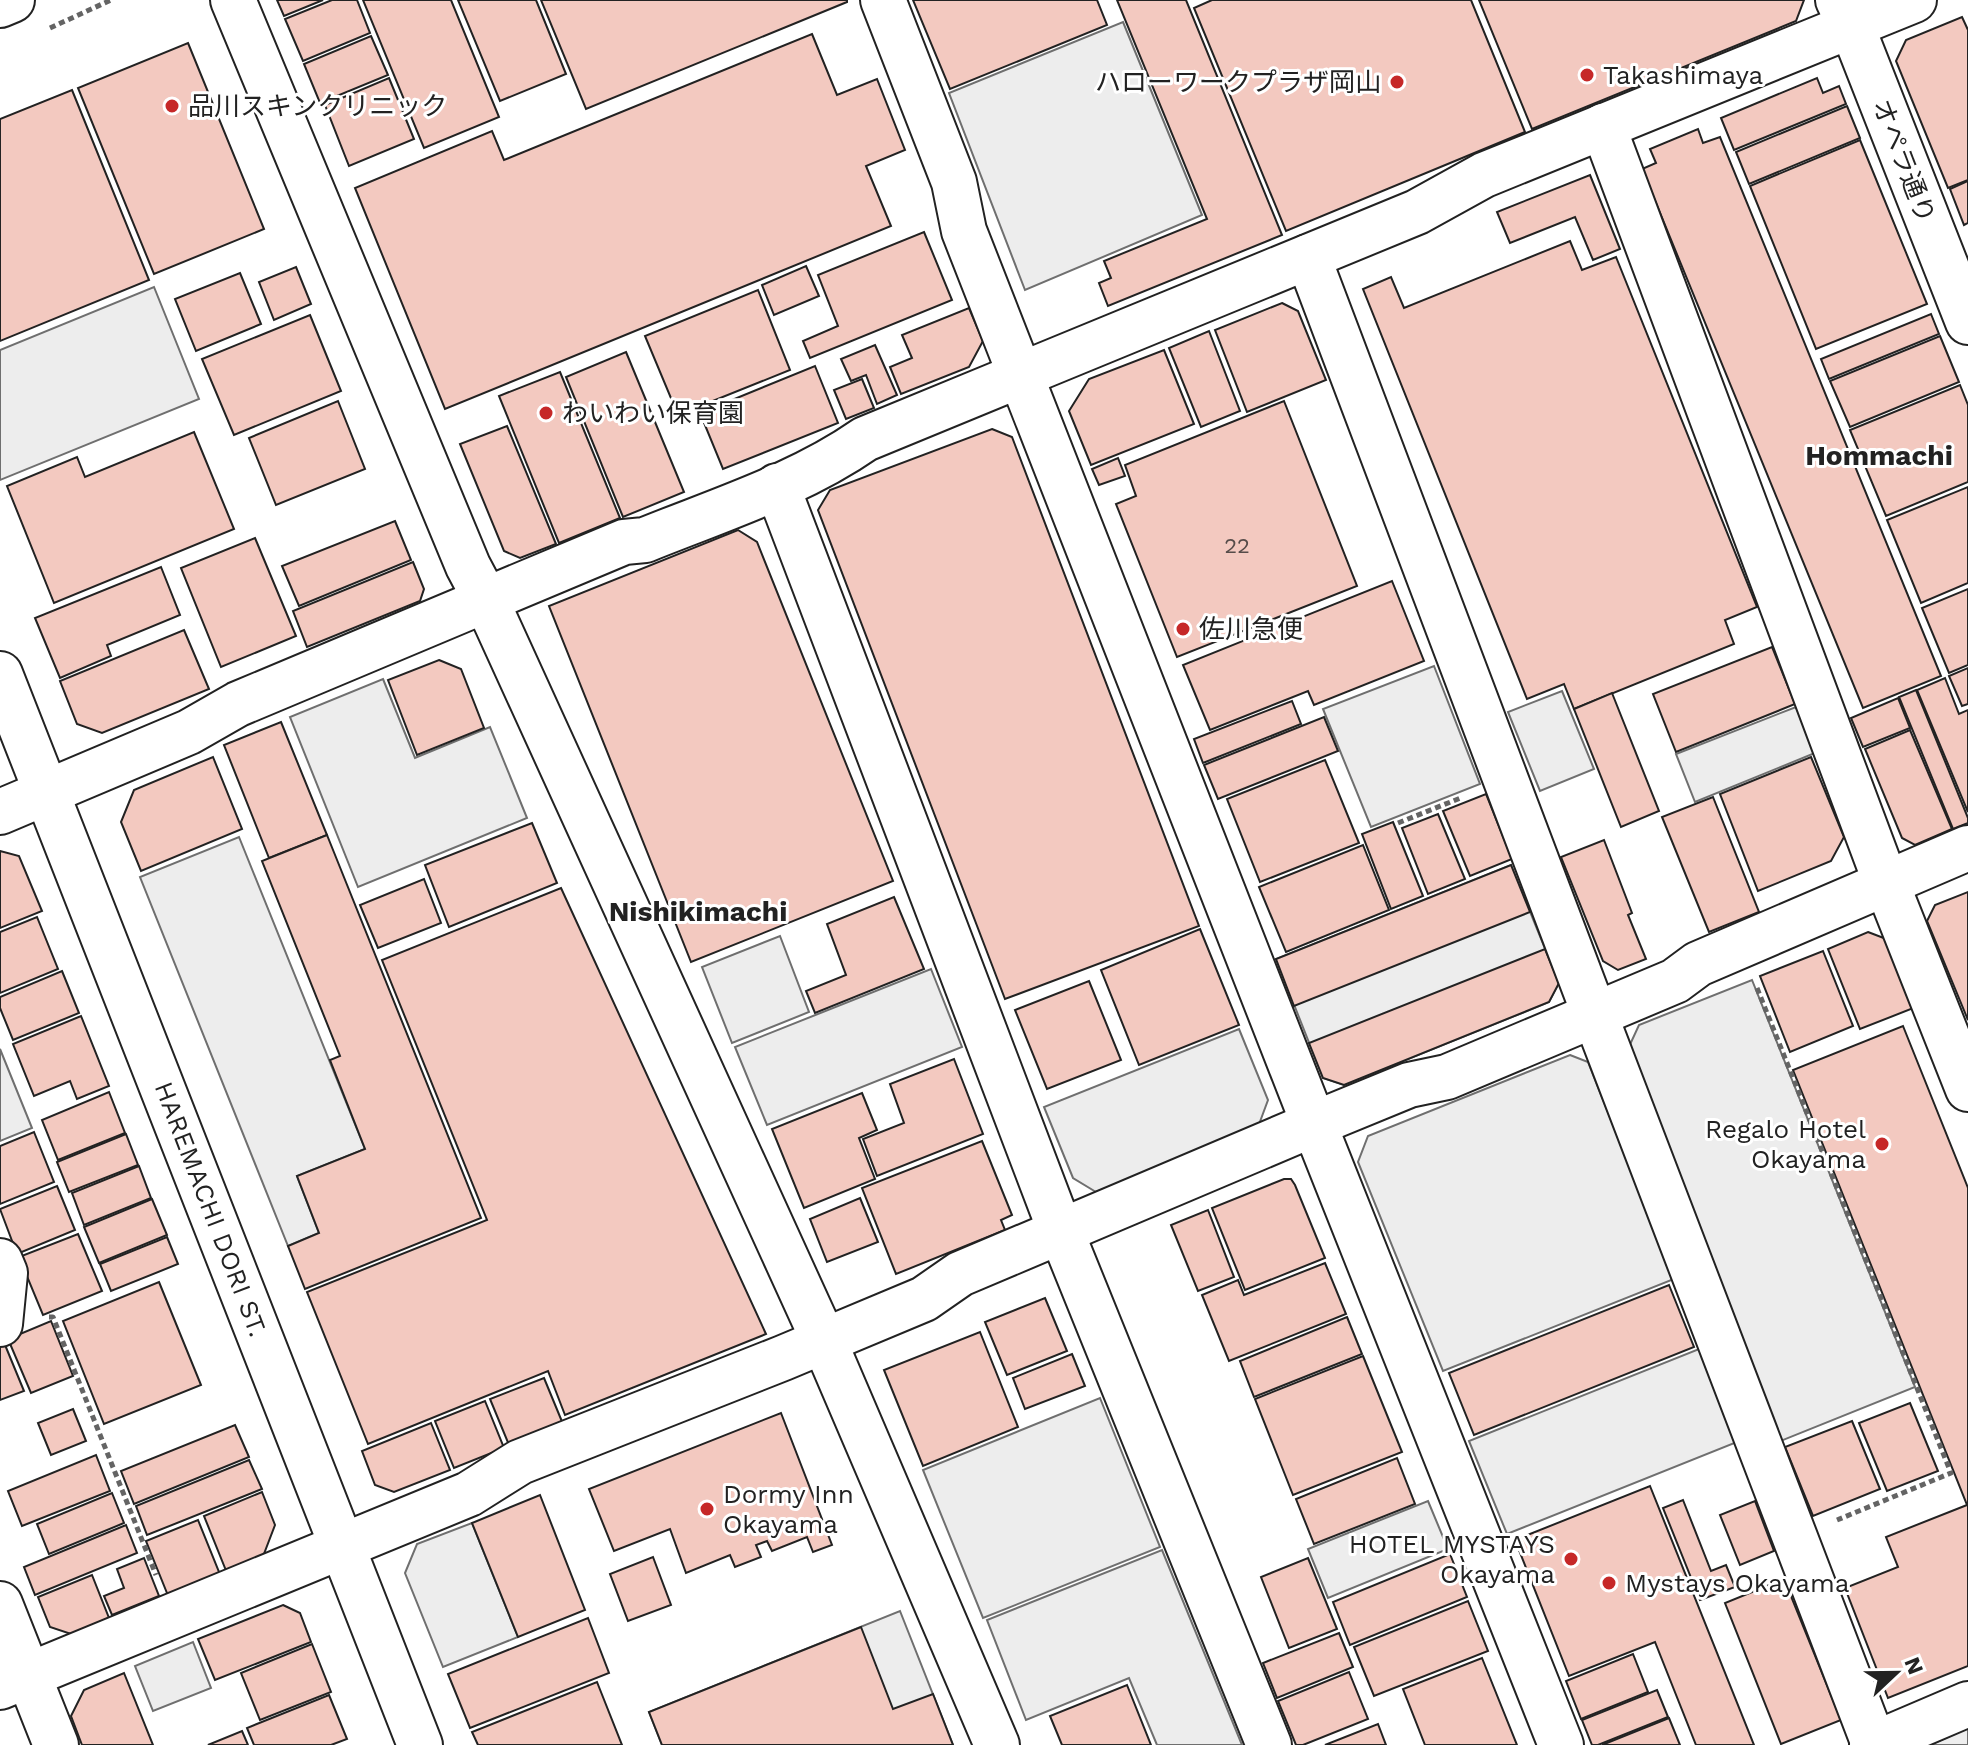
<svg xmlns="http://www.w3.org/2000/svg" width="1968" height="1745" font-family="'Work Sans','Noto Sans JP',sans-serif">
<rect width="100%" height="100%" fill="#fff"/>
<!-- green -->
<polygon fill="#eee" stroke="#6f6f6f" stroke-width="2" points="1968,1728 1968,1745 1930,1745"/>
<!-- parking -->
<g fill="#ededed" stroke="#6f6f6f" stroke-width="2">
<polygon points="1123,22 1202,215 1025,290 949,93"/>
<polygon points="154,287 199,399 0,480 0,350"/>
<polygon points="1434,666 1480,784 1371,827 1323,709"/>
<polygon points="383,679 415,758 490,727 527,818 358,887 290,717"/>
<polygon points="1562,691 1594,769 1540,791 1508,712"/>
<polygon points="1796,707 1815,753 1695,802 1676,754"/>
<polygon points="239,837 365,1149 297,1176 319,1233 288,1246 140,877"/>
<polygon points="1511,865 1559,983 1549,1002 1344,1085 1323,1078 1276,959"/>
<polygon points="780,936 809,1012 732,1043 702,967"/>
<polygon points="931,969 962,1047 767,1125 735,1047"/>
<polygon points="1752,980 1915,1387 1778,1442 1627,1051 1639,1025"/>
<polygon points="1239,1029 1268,1100 1258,1127 1096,1192 1073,1178 1044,1107"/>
<polygon points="0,1049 32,1128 0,1141"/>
<polygon points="1570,1055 1588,1062 1674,1279 1443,1371 1358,1162 1368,1136"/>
<polygon points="1699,1349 1737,1442 1507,1534 1469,1441"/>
<polygon points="1100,1398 1160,1547 983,1618 923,1470"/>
<polygon points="1428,1501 1448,1549 1328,1598 1308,1549"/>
<polygon points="472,1523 518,1637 443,1667 405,1573 417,1544"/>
<polygon points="1162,1550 1242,1745 1157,1745 1129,1678 1026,1720 987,1620"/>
<polygon points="900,1611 953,1745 662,1745 649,1712"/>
<polygon points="193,1642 211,1688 153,1711 135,1666"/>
</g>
<!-- building -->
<g fill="#f3c9c0" stroke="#222" stroke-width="2">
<polygon points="277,0 323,0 284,16"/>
<polygon points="332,0 357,0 370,33 303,61 285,19"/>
<polygon points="363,0 451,0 499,117 424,148"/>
<polygon points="458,0 536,0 566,74 500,101"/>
<polygon points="541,0 847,0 847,2 586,109"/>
<polygon points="913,0 1097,0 1107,25 950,89"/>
<polygon points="1117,0 1186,0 1282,235 1108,306 1099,283 1111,278 1104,261 1207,219"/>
<polygon points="1212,0 1471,0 1525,132 1286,231 1194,8"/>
<polygon points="1479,0 1804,0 1796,21 1532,129"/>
<polygon points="1962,17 1968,30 1968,180 1948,188 1896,61 1906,40"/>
<polygon points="812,34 837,95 877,79 905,150 866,166 891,226 445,409 355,188 492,131 504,160"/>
<polygon points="371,36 388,75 320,103 304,64"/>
<polygon points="188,43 264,229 154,274 78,88"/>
<polygon points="389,78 414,139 349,166 325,105"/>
<polygon points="1817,78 1823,93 1839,86 1846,104 1734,150 1721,118"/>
<polygon points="72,90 149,280 0,341 0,119"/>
<polygon points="1847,106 1860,138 1749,184 1736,152"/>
<polygon points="1698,129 1703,143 1720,137 1941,676 1863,708 1642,169 1656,163 1650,149"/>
<polygon points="1860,140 1927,304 1816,349 1750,186"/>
<polygon points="1590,175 1620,249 1593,260 1575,217 1510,243 1497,212"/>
<polygon points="1968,181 1968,223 1964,225 1950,189"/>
<polygon points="924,232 952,300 810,358 803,341 838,326 818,275"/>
<polygon points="1570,241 1582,270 1616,257 1757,607 1725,620 1734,644 1574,709 1564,684 1527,699 1363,289 1391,277 1404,308"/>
<polygon points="806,266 819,296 774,315 762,285"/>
<polygon points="296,267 311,304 274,320 259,282"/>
<polygon points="240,273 261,324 196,351 175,299"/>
<polygon points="758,290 790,370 678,415 645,336"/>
<polygon points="1282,303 1298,311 1326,380 1247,412 1215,330"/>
<polygon points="969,308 983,341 969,367 901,394 890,367 912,358 902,335"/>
<polygon points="1931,314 1939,334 1829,379 1821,359"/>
<polygon points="310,315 341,391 234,435 202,359"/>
<polygon points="1209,331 1240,411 1201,427 1169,348"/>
<polygon points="1940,336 1959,382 1850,427 1830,381"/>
<polygon points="875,345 897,395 877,404 866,375 851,381 841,359"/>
<polygon points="1164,350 1194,424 1091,465 1069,411 1089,379"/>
<polygon points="626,352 684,492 623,517 566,377"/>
<polygon points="815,366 838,423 723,469 700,413"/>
<polygon points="560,372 620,518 559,543 499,396"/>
<polygon points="862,379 874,408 846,419 834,390"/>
<polygon points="1960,385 1968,405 1968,482 1886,516 1850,430"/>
<polygon points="338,401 365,469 276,505 249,438"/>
<polygon points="1284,401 1357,586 1177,657 1116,504 1136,496 1125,465"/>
<polygon points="507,426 556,544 520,558 504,551 460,444"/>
<polygon points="992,429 1012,437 1199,926 1005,999 818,510 830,490"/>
<polygon points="194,432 234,529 54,603 7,486 77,457 85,477"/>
<polygon points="1118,458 1125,476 1099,485 1092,469"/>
<polygon points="1968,487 1968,583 1921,603 1887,520"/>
<polygon points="395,521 411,560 299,606 282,566"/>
<polygon points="738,530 757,542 893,881 691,962 549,606"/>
<polygon points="255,538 296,636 221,667 181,568"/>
<polygon points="413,562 424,589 420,601 307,647 293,611"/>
<polygon points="161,567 180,615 107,645 111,656 60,678 35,618"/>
<polygon points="1392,581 1424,661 1314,705 1308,691 1210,730 1183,665"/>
<polygon points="1968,589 1968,665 1949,673 1922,608"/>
<polygon points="184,630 209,689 102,733 77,724 60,681"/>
<polygon points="1772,647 1795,704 1676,752 1653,694"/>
<polygon points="439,660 461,669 484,728 417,755 388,680"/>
<polygon points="1968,668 1968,704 1962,706 1949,676"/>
<polygon points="1945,678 1959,714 1968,710 1968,812 1917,690"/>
<polygon points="1916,690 1968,818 1968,823 1953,829 1899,697"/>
<polygon points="1612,693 1659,811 1621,827 1574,709"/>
<polygon points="1898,698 1910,728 1863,747 1851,718"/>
<polygon points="1292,701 1301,724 1203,763 1194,739"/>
<polygon points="1324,717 1338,751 1218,799 1204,765"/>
<polygon points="281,722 327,835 269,858 224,745"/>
<polygon points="1910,730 1952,829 1915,845 1902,838 1865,749"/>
<polygon points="213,757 242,829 141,871 121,822 134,790"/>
<polygon points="1811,757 1844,837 1831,861 1758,891 1720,794"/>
<polygon points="1325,760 1359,843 1260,882 1227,799"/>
<polygon points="1486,794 1512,859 1470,876 1443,811"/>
<polygon points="1713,797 1759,912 1709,932 1662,817"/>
<polygon points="1438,814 1465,879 1428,894 1402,828"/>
<polygon points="1393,822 1423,896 1391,909 1362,834"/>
<polygon points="532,823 557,883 449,927 425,865"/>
<polygon points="327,835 481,1218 305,1289 288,1246 319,1233 297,1176 365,1149 330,1060 340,1056 262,861"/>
<polygon points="1604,840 1632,913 1628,915 1646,959 1618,970 1603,961 1561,857"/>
<polygon points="1363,845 1389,910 1286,952 1259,887"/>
<polygon points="0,851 19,856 42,911 0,928"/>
<polygon points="1511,865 1530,912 1294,1006 1276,959"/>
<polygon points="424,879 441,923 378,948 360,905"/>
<polygon points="561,888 766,1334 565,1415 548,1371 368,1444 307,1292 487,1220 382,960"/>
<polygon points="1968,892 1968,1020 1927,921 1935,905"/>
<polygon points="894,897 924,969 815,1013 806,991 846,975 827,924"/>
<polygon points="37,917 58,969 0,993 0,932"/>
<polygon points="1200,929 1239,1025 1139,1065 1101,970"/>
<polygon points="1868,932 1889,940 1916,1007 1860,1029 1828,949"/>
<polygon points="1545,949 1559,983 1549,1002 1344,1085 1323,1078 1309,1043"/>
<polygon points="1823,951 1853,1026 1790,1052 1760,976"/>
<polygon points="62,971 79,1013 13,1040 0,1008 0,997"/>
<polygon points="1089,981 1121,1060 1047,1089 1015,1010"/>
<polygon points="81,1016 109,1086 77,1099 70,1081 34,1096 13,1044"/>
<polygon points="1903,1026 1968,1188 1968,1666 1888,1698 1845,1588 1898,1567 1886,1537 1967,1505 1793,1070"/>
<polygon points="954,1059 983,1134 877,1176 863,1139 904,1123 890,1084"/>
<polygon points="109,1092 125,1133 58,1160 42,1120"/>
<polygon points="862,1093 877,1130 859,1138 875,1179 804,1208 772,1129"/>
<polygon points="34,1132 54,1182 0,1204 0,1146"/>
<polygon points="126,1134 138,1165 69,1192 57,1162"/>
<polygon points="982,1141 1012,1215 1001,1220 1005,1230 896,1274 862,1188"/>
<polygon points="139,1166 151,1198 84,1225 72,1193"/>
<polygon points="1284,1179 1291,1179 1295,1185 1325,1258 1245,1290 1212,1208"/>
<polygon points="57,1186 75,1230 17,1254 0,1209"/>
<polygon points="860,1198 878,1242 827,1262 810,1219"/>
<polygon points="152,1199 167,1235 99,1263 84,1227"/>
<polygon points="1208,1210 1234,1277 1198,1291 1171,1225"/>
<polygon points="78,1234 102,1291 43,1315 19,1257"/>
<polygon points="167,1237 178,1264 111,1291 100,1264"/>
<polygon points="1325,1263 1346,1314 1229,1361 1202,1295 1238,1280 1244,1295"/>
<polygon points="159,1282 201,1385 104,1424 63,1321"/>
<polygon points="1669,1285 1694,1347 1474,1435 1449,1373"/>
<polygon points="1045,1298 1067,1351 1007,1375 985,1322"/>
<polygon points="1347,1317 1362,1354 1254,1397 1240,1361"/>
<polygon points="51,1321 73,1376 31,1393 8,1339"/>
<polygon points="980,1332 1018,1427 923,1466 884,1370"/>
<polygon points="3,1340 24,1391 0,1400 0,1341"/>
<polygon points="1072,1354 1085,1386 1025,1409 1013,1378"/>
<polygon points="1363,1356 1402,1452 1293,1495 1255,1399"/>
<polygon points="544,1378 563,1424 509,1445 490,1399"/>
<polygon points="485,1401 504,1448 454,1468 435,1421"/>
<polygon points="1910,1403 1938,1471 1887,1491 1859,1423"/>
<polygon points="73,1409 86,1441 51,1455 38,1423"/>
<polygon points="781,1413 832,1545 813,1552 807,1537 772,1551 767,1541 756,1545 761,1557 735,1567 730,1555 686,1573 670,1529 614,1551 589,1489"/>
<polygon points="1852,1421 1880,1489 1813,1516 1785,1447"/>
<polygon points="431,1423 450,1470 394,1492 375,1485 362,1451"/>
<polygon points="235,1425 249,1457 134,1504 121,1471"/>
<polygon points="96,1455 110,1491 22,1526 8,1491"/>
<polygon points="1397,1458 1415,1504 1314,1544 1296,1499"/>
<polygon points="249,1460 262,1489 147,1535 136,1506"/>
<polygon points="1650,1486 1754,1745 1696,1745 1655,1642 1569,1676 1515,1540"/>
<polygon points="262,1492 275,1525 262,1559 227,1573 204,1516"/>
<polygon points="112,1493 124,1523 49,1554 37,1524"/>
<polygon points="540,1495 585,1610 518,1637 472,1523"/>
<polygon points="1683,1500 1711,1571 1726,1565 1735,1587 1700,1600 1663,1508"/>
<polygon points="1755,1501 1774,1551 1740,1565 1720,1515"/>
<polygon points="198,1520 221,1577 169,1598 146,1541"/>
<polygon points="126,1525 137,1553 35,1595 24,1567"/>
<polygon points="1450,1554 1467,1597 1350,1645 1333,1602"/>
<polygon points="653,1557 671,1605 628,1621 610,1574"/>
<polygon points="144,1558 159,1596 112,1615 104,1596 124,1588 117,1569"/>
<polygon points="1308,1558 1337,1629 1289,1648 1261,1577"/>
<polygon points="92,1575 109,1618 71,1634 50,1627 38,1597"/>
<polygon points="1784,1579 1841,1720 1781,1744 1725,1603"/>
<polygon points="1468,1601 1488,1651 1374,1696 1354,1647"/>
<polygon points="283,1605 300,1613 311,1642 215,1680 198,1639"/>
<polygon points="588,1618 609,1673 470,1728 448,1674"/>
<polygon points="861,1627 893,1709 933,1694 953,1745 662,1745 649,1712"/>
<polygon points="1339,1633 1353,1667 1277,1698 1263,1663"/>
<polygon points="312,1644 331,1692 260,1720 241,1673"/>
<polygon points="1633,1654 1648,1692 1581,1719 1566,1681"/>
<polygon points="1482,1658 1517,1745 1425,1745 1403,1689"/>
<polygon points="1349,1672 1368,1719 1303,1745 1296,1745 1278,1701"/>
<polygon points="124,1673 153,1745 82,1745 71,1716 84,1690"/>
<polygon points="597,1682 622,1745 478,1745 472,1732"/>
<polygon points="1127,1685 1151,1745 1062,1745 1050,1716"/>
<polygon points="1657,1690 1668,1717 1598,1745 1592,1745 1582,1720"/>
<polygon points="329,1695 347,1739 331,1745 254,1745 247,1728"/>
<polygon points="1669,1718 1680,1745 1602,1745"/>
<polygon points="1378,1724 1386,1745 1325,1745"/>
<polygon points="242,1731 248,1745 208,1745"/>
</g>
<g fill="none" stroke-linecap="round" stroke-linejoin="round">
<!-- street casing -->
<g stroke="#222" stroke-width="48">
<g id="street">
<polyline points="883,0 954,182 964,231 1308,1109 1561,1745"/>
<polyline points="1838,0 1858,42 1968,322"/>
<polyline points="1603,126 1880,867 1968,1089"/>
<polyline points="1308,257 1588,997 1874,1744"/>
<polyline points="777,486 1054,1214 1269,1745"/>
<path d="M0,812L189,732L238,704L624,542L645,540C719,510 799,485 865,439L1417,212L1484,175L1914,0"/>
<polyline points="0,1261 5,1273 0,1324"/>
<polyline points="0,1604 56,1745"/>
<polyline points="0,1687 469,1494 520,1462 783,1358 924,1299 960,1274 1314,1124 1409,1085 1447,1077 1675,981 1698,964 1968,848"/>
<polyline points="1872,1745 1968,1704"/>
</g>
</g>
<!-- secondary casing -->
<g stroke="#222" stroke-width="48">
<g id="secondary">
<polyline points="233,0 468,566 486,600 824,1341 997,1745"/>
<polyline points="0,5 12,0"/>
<polyline points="0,674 420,1745"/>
</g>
</g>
<!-- path -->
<g stroke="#646464" stroke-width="5" stroke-dasharray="6 4" stroke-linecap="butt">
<polyline points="50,28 111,0"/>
<polyline points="1398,823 1463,797"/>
<polyline points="1757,988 1951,1473 1837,1520"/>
<polyline points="49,1317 53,1317 156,1575"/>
</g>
<!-- street -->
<use href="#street" stroke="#fff" stroke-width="44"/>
<!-- secondary -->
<use href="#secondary" stroke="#fff" stroke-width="44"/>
</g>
<!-- markers -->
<g fill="#c62828" stroke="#fff" stroke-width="3">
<circle cx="1587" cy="75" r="8"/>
<circle cx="1397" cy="82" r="8"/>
<circle cx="172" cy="106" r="8"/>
<circle cx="546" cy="413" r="8"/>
<circle cx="1183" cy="629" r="8"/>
<circle cx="1882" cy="1144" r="8"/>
<circle cx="707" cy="1509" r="8"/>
<circle cx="1571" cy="1559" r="8"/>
<circle cx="1609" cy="1583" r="8"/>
</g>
<g text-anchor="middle" stroke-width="6" stroke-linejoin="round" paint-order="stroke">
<!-- number labels -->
<g font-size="22" fill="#564c4a">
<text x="1237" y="553">22</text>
</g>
<!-- poi labels -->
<g font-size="26" fill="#222" stroke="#fff" text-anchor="start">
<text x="1603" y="84">Takashimaya</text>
<text x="1381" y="91" text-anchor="end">ハローワークプラザ岡山</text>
<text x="188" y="115">品川スキンクリニック</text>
<text x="562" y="422">わいわい保育園</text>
<text x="1199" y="638">佐川急便</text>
<text x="1866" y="1138" text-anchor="end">Regalo Hotel<tspan x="1866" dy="30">Okayama</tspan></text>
<text x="723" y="1503">Dormy Inn<tspan x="723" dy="30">Okayama</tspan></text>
<text x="1555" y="1553" text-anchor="end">HOTEL MYSTAYS<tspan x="1555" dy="30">Okayama</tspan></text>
<text x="1625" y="1592">Mystays Okayama</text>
</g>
<!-- street labels -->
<g font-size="26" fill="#222" stroke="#fff">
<text transform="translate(1904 161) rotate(69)" y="9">オペラ通り</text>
<text transform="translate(211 1209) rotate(69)" y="9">HAREMACHI DORI ST.</text>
</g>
<!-- neighbourhood labels -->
<g font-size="28" font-weight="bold" fill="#222" stroke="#fff">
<text x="1879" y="465">Hommachi</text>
<text x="698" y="921">Nishikimachi</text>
</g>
</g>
<!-- north arrow -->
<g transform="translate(1896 1673) rotate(68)" stroke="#ffffff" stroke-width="6" paint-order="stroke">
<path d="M0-6L14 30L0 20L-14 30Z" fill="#222222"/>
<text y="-12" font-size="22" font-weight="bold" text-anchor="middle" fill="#222222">N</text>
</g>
</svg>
